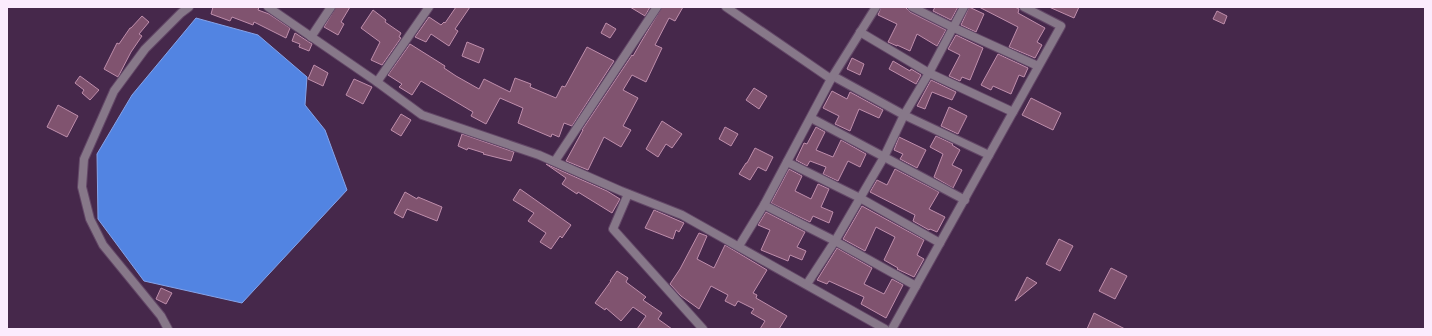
<svg xmlns="http://www.w3.org/2000/svg" width="1432" height="336" font-family="Cabin,sans-serif">
<rect width="100%" height="100%" fill="#46284b"/>
<!-- water -->
<polygon fill="#5284e2" stroke="#85a3ea" points="196,18 258,35 307,77 305,105 325,130 347,190 242,303 144,281 98,219 97,154 132,95"/>
<!-- building -->
<g fill="#80536f" stroke="#bf8eac">
<polygon points="213,7 259,7 258,10 269,14 290,28 286,38 254,22 253,25 232,17 230,21 211,14"/>
<polygon points="336,7 350,7 341,22 344,24 338,35 324,27"/>
<polygon points="456,7 470,7 455,29 458,31 449,46 431,34 426,42 415,37 429,17 441,25 444,22 445,23"/>
<polygon points="630,7 650,7 645,16"/>
<polygon points="662,7 683,7 675,21 669,18 655,45 662,48 646,82 632,75 623,90 638,98 623,126 631,130 621,147 604,137 588,170 566,161 583,130 582,130 632,55 633,56 641,42"/>
<polygon points="881,7 905,7 910,12 946,30 937,46 917,34 910,51 897,45 897,46 888,42 897,24 878,15"/>
<polygon points="935,7 958,7 951,20 933,11"/>
<polygon points="969,7 984,14 976,32 961,25"/>
<polygon points="979,7 1015,7 1019,9 1018,13 1045,28 1037,42 1042,45 1035,58 1009,47 1018,27"/>
<polygon points="1049,7 1079,7 1074,18"/>
<polygon points="373,10 386,20 385,22 401,33 399,37 401,38 382,65 371,60 380,42 361,28"/>
<polygon points="1217,11 1227,16 1224,24 1213,19"/>
<polygon points="142,16 149,22 139,34 142,36 131,52 118,77 104,69 117,43 119,44 130,28 131,28"/>
<polygon points="606,23 616,29 610,38 601,33"/>
<polygon points="295,33 312,44 309,51 299,47 300,44 292,41"/>
<polygon points="956,35 983,48 970,80 962,77 960,81 949,76 960,55 948,49"/>
<polygon points="467,42 484,49 479,63 462,56"/>
<polygon points="410,44 445,66 444,68 456,76 479,89 484,79 510,92 515,78 531,84 530,87 556,98 562,86 565,87 587,47 614,61 572,126 564,123 559,137 552,134 551,137 518,123 523,108 500,98 486,124 471,116 473,112 421,81 412,95 399,87 402,84 388,75"/>
<polygon points="998,54 1028,68 1024,77 1019,75 1011,94 993,86 991,90 981,85"/>
<polygon points="852,58 864,64 860,75 847,69"/>
<polygon points="893,61 910,71 911,69 921,75 916,84 889,69"/>
<polygon points="314,65 328,73 323,86 308,79"/>
<polygon points="80,76 99,90 90,100 82,93 84,90 75,83"/>
<polygon points="354,79 372,87 363,104 346,95"/>
<polygon points="931,80 956,92 952,100 932,92 925,109 917,106"/>
<polygon points="754,88 767,96 759,109 746,100"/>
<polygon points="832,91 847,99 850,92 883,110 879,118 859,109 850,131 835,124 839,116 823,108"/>
<polygon points="1031,98 1061,113 1053,130 1022,115"/>
<polygon points="58,105 78,116 67,137 47,127"/>
<polygon points="949,107 967,116 958,134 941,126"/>
<polygon points="401,114 411,120 401,136 391,130"/>
<polygon points="662,121 682,134 672,148 666,144 658,157 646,149"/>
<polygon points="725,127 738,134 731,146 719,139"/>
<polygon points="816,127 825,132 816,150 833,157 841,140 866,154 860,167 848,161 838,181 823,174 826,167 810,161 807,166 796,160 804,143 807,144"/>
<polygon points="462,134 514,152 511,161 483,154 484,153 468,148 467,150 458,146"/>
<polygon points="936,136 953,144 952,145 960,150 952,165 962,170 953,188 934,177 943,154 930,147"/>
<polygon points="899,137 926,150 917,168 900,159 903,154 894,150"/>
<polygon points="755,148 773,157 766,171 758,167 750,180 739,174 746,163 747,163"/>
<polygon points="546,164 607,191 620,199 612,213 578,192 577,194 562,184 566,178"/>
<polygon points="789,169 802,176 795,191 811,199 818,184 829,189 821,207 833,212 829,223 813,216 810,222 771,203"/>
<polygon points="895,169 939,192 929,209 945,217 937,232 930,229 929,230 913,221 915,215 870,192 877,180 887,185"/>
<polygon points="520,189 571,225 562,238 560,236 551,249 540,242 546,233 528,221 534,213 513,200"/>
<polygon points="405,192 417,199 418,197 442,207 437,221 407,209 403,218 394,213"/>
<polygon points="862,206 924,240 917,255 924,259 914,277 897,269 898,268 884,260 895,237 876,227 865,251 843,239"/>
<polygon points="654,210 684,223 679,232 676,230 673,239 645,228"/>
<polygon points="766,212 805,232 797,247 806,251 802,260 790,255 788,261 761,250 770,230 758,225"/>
<polygon points="699,233 707,236 697,259 714,268 725,245 767,270 753,293 757,295 756,298 787,316 779,329 760,329 765,321 751,313 754,309 738,301 735,306 725,301 728,295 711,286 699,309 681,296 670,284 680,269"/>
<polygon points="1059,239 1073,246 1060,271 1046,264"/>
<polygon points="837,248 872,268 864,284 884,294 892,279 903,285 886,318 861,304 864,297 829,281 827,284 817,280"/>
<polygon points="1111,268 1127,276 1115,299 1099,291"/>
<polygon points="617,271 628,278 626,282 646,297 643,300 662,313 658,319 672,329 637,329 646,316 633,307 621,321 606,308 605,310 595,303 611,281 610,281"/>
<polygon points="1027,277 1037,283 1015,301"/>
<polygon points="161,288 172,293 166,304 156,299"/>
<polygon points="1094,313 1125,329 1087,329"/>
</g>
<g fill="none" stroke-linecap="round" stroke-linejoin="round">
<!-- street casing -->
<g stroke="#634767" stroke-width="10">
<g id="street">
<polyline points="268,7 377,82 422,115 539,155 621,191 682,215 885,329"/>
<polyline points="726,7 831,79"/>
<polyline points="912,7 952,27 1038,66"/>
<polyline points="860,32 929,73 1013,112"/>
<polyline points="311,37 331,7"/>
<polyline points="833,76 904,115 989,155"/>
<polyline points="377,82 429,7"/>
<polyline points="811,118 965,200"/>
<polyline points="555,161 657,7"/>
<polyline points="787,162 860,198 940,243"/>
<polyline points="628,194 613,229 703,329"/>
<polyline points="764,205 835,241 916,286"/>
<polyline points="739,246 764,205 831,79 876,7"/>
<polyline points="807,284 835,241 884,157 904,115 929,73 964,7"/>
<polyline points="168,329 161,316 103,245 90,219 82,187 84,159 114,91 145,49 181,13 189,7"/>
<polyline points="892,329 1061,26 1024,7"/>
</g>
</g>
<!-- street -->
<use href="#street" stroke="#877889" stroke-width="8"/>
</g>
<!-- border -->
<rect width="1432" height="336" fill="none" stroke="#fbecfd" stroke-width="16"/>
</svg>
